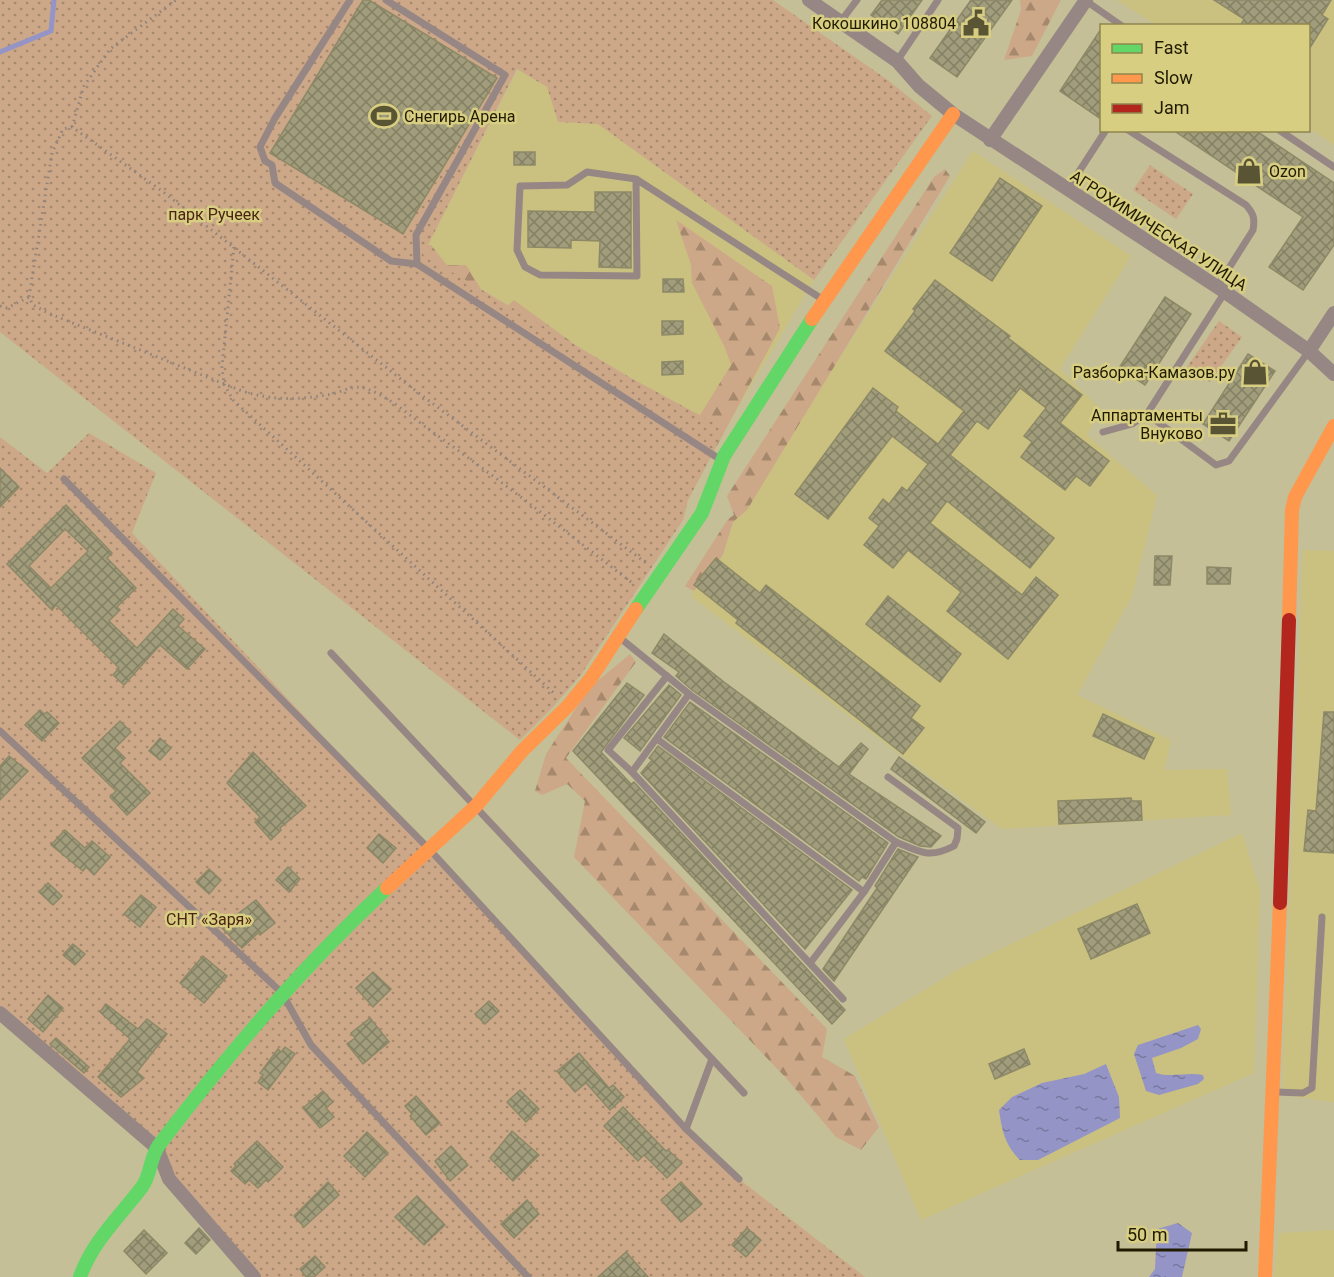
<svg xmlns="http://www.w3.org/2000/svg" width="1334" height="1277" font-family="Roboto,sans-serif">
<defs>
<pattern id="forest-firs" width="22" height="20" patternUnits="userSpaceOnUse" patternTransform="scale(1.5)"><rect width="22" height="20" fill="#cda888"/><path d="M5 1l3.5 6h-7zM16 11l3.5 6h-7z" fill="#a6886d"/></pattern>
<pattern id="park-dots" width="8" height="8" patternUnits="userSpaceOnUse" patternTransform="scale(1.5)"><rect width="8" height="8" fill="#cda888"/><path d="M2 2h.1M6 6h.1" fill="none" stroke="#a6886d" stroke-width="1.8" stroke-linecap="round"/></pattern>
<pattern id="water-ripples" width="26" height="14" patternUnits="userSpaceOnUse" patternTransform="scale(1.5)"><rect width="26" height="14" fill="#9494c7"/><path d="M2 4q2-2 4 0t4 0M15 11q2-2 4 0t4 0" fill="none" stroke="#78789f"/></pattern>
<pattern id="building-cross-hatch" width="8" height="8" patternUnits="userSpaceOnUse" patternTransform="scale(1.5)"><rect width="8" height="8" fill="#a19d7c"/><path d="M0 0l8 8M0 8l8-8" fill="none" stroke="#837f63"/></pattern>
</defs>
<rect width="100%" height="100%" fill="#c4bf96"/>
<!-- built -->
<g fill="#cac181">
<polygon points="1117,0 1334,0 1334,145 1309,128 1308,26 1156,25"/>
<polygon points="518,69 547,87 814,280 725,429 631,378 423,255"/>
<polygon points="973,151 1131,256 1060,369 1100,409 1087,435 1157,496 1132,596 1077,695 1171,740 1164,770 1227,769 1231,815 1002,829 898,753 692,597 694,584"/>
<polygon points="1303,550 1334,551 1334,1102 1332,1102 1282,1095"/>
<polygon points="1242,833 1260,891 1254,1073 921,1220 844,1039 957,970"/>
<polygon points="1334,1230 1334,1277 1274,1277 1279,1233"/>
</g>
<!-- forest -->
<g fill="url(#forest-firs)">
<polygon points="1020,0 1061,0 1032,56 1004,60 1021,10"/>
<polygon points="945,169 950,176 747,510 733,522 723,555 694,591 685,586 728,519 734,515 727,496 934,177"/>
<polygon points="676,220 772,286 780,328 688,500 377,247 431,245 447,265 466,265 497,315 514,300 633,387 700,415 731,365 725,348 692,283 691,265"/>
<polygon points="630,654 636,662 566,758 827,1029 822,1057 855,1076 879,1127 861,1150 836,1137 786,1078 574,857 585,801 567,784 542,795 535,791 546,754 589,688"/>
</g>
<!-- park -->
<g fill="url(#park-dots)">
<polygon points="0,0 773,0 889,81 932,116 814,280 598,124 558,122 547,87 517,69 423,255 631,378 725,429 688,500 683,520 580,676 552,708 520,740 0,332"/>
<polygon points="1150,165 1193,194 1176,219 1133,190"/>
<polygon points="1219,321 1242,337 1210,382 1187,367"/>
<polygon points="89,433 156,473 132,533 430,850 686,1129 739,1179 865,1277 254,1277 169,1179 157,1148 0,1017 0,437 47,473"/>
</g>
<!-- water -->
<g fill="url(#water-ripples)">
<path d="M1198,1025L1201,1029L1198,1039L1181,1048L1152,1058L1156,1073C1172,1078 1187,1072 1203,1075L1204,1079L1198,1084L1159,1095L1146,1091L1134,1054L1138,1045Z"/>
<path d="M1106,1064L1119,1097L1120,1118L1038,1160H1020C1005,1145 1002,1131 999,1110L1012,1097L1042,1083L1084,1074Z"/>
<polygon points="1178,1223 1192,1233 1182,1277 1149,1277 1155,1269 1157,1229"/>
</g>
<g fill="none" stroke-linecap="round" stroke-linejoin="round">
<!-- stream -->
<polyline stroke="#9494c7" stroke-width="5" points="0,52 51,31 54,0"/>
</g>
<!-- building -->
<g fill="url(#building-cross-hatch)" stroke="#8d8967" stroke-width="1.5" fill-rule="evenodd">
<polygon points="363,0 369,0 497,78 403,234 270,153"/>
<polygon points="882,0 922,0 898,34 871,15"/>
<polygon points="971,0 1012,0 957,77 930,58"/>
<polygon points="1214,0 1331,0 1322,15 1328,19 1308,51 1308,26 1240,26 1244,19"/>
<polygon points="1101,29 1101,119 1060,91"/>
<polygon points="1173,130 1255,130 1334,183 1334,245 1303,290 1269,267 1303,217"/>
<rect x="514" y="152" width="21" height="13"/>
<polygon points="1000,178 1042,206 992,281 950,253"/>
<polygon points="595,192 631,192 631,268 599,267 600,241 571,240 571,248 528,247 528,211 595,212"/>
<polygon points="663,279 683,279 684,292 663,292"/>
<polygon points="935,280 1010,336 1008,338 1082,395 1060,423 1109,461 1090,486 1076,476 1065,490 1021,457 1032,442 1024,436 1046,408 1020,388 988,429 977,421 950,455 1054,538 1030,568 947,501 930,523 1022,595 1036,577 1058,595 1008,659 947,611 961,592 908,550 893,568 864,545 879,526 869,518 883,499 889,504 902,487 907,491 928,464 892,436 828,519 795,494 873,388 898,407 896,411 938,444 964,411 885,351 915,311 913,309"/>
<polygon points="1165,297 1191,314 1145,385 1119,368"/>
<polygon points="662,321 683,321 683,334 662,335"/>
<polygon points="1248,354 1275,371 1229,441 1203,424"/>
<polygon points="683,361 683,374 662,375 662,362"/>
<polygon points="0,468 19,487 0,507"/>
<path d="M66,505L112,553L107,558L136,588L117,607L120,610L109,621L137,648L173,609L184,619L178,626L205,649L187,669L160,645L124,685L113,675L119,668L56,605L52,610L7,564ZM65,529L88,551L51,588L29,566Z"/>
<polygon points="1155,556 1172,556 1170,585 1154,585"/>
<polygon points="716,558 760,593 766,585 920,706 911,718 924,728 903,754 736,623 738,620 694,585"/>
<polygon points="1207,567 1231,568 1230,584 1207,584"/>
<polygon points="888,596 961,654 940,682 866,624"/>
<polygon points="664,634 724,682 839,767 861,743 868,749 849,774 941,836 931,847 920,846 899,837 692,690 676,676 679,672 652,653"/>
<polygon points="627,683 644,695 601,752 631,784 634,782 845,1010 832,1024 573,751"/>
<polygon points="669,685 681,695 640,751 624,738"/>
<polygon points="690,702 888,843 866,879 862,877 859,881 664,737"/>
<polygon points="40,710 44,714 47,712 59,723 42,741 25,725"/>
<polygon points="1324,712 1334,712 1334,853 1304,851 1308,810 1316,811"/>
<polygon points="1103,714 1154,738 1144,759 1093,736"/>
<polygon points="120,721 131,732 115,748 125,758 120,763 150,793 127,815 110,797 116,791 82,758"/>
<polygon points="160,738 171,748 160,760 149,751"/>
<polygon points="658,746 852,890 805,949 641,773 652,760 649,758"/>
<polygon points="253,752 306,806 280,828 281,830 271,840 255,822 260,817 227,783"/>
<polygon points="9,756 28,771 0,800 0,766"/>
<polygon points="899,757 985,822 976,833 891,769"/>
<polygon points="1131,798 1132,801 1141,801 1142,820 1059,824 1058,801"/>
<polygon points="65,830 85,848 92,841 110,857 94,875 86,867 83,871 51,845"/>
<polygon points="379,834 396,848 383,863 367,848"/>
<polygon points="898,849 918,857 834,981 823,969 877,888 875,886"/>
<polygon points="288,867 300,879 289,892 276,880"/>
<polygon points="209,869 221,880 209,894 196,882"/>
<polygon points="48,883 62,896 53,905 39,892"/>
<polygon points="141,895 156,907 140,927 124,914"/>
<polygon points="256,900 275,923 260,935 258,933 242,948 221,927"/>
<polygon points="1137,904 1150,933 1091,959 1078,929"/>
<polygon points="73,944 85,954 75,965 63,955"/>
<polygon points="203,956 227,976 204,1003 180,983"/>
<polygon points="373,972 391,989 373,1007 356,988"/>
<polygon points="48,995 63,1008 43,1032 28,1019"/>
<polygon points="489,1001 499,1011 485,1024 475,1014"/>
<polygon points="106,1004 138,1029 147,1019 167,1034 137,1072 144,1078 121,1097 98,1077 130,1039 100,1012"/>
<polygon points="370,1018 389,1042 363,1064 347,1044 355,1038 351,1033"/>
<polygon points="56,1038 89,1067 84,1073 50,1044"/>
<polygon points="285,1047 295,1054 268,1090 258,1082 263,1075 260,1073 278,1049 281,1052"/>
<polygon points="1024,1049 1030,1064 995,1079 989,1064"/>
<polygon points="579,1053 609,1088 613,1085 624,1097 610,1110 586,1083 575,1092 557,1071"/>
<polygon points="520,1090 539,1109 526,1122 507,1102"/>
<polygon points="323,1091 333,1102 326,1108 334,1117 320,1128 303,1108"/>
<polygon points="416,1096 440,1123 426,1135 410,1116 412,1114 405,1106"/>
<polygon points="623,1107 666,1151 668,1150 682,1163 667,1178 644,1155 638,1161 604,1126"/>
<polygon points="512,1131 539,1155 513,1181 490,1158"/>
<polygon points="367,1132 388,1153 365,1177 344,1156"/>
<polygon points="257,1141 283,1167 268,1182 266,1180 258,1188 249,1180 245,1184 231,1171 236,1166 234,1164"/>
<polygon points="451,1146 468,1165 450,1181 435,1161"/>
<polygon points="328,1182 339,1195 304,1227 294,1216"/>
<polygon points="681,1182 702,1204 681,1222 661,1200"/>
<polygon points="417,1196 445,1225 424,1245 395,1217"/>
<polygon points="527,1200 539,1214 514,1238 501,1224"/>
<polygon points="199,1228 210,1240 196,1254 185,1243"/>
<polygon points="747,1228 761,1240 746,1257 732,1245"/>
<polygon points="144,1230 167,1253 146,1274 124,1251"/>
<polygon points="626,1252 648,1277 598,1277"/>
<polygon points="315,1256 325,1267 314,1277 306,1277 300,1269"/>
</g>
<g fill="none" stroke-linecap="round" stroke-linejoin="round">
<!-- path -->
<g stroke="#8e837c" stroke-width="3" stroke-dasharray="1.5 4.5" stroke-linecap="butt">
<polyline points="72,127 84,86 110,49 176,0"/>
<polyline points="234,247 222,367 224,384 233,400 556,695"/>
<polyline points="0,306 7,308 29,297"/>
<path d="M631,582C565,531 499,479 431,431C413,418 388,396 367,389C354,384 344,391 332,394C298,400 275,401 242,391L48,313L33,305L29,297L52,153L63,129L72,127L162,191L416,391L646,563"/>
</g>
<!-- lane -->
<g stroke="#968784" stroke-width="7">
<polyline points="350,0 275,118 260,147 265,161 272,165 275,183 391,261 417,264 721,460"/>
<polyline points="386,0 505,75 416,235 417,264"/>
<polyline points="1086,1 1122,26"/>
<polyline points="841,21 857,0"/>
<polyline points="897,61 938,0"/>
<path d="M1128,130L1246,205C1254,214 1255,219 1253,230L1217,287"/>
<polyline points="1279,130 1334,167"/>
<polyline points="636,179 637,276 540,275 525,267 517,250 520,186 567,185 587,172 636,179 822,299"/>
<polyline points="1067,190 1106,130"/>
<polyline points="1225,292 1147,414 1216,465 1229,461 1309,351"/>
<polyline points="1103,432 1132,424 1147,414"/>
<polyline points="64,479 430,850 686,1129 739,1179"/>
<path d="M619,637L689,694L896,842C920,852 929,859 954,846L957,839L958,828L888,777"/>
<polyline points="331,653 744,1093"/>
<polyline points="667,676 608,750 632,772 843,999"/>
<polyline points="0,731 282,993 311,1045 528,1277"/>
<polyline points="657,739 864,892"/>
<polyline points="632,772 689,694"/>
<polyline points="811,962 864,892 896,842"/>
<polyline points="1275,1092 1303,1093 1312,1088 1322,917"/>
<polyline points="686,1129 712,1059"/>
</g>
<!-- street -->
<g stroke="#968784" stroke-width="14">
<polyline points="809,0 897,61 919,86 953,114 1225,292 1309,351 1334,374"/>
<polyline points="990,140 1086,0"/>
<polyline points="1309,351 1334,313"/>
<polyline points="0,1013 157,1148 169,1179 254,1277"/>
</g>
<!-- fast -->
<g stroke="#63d668" stroke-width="14">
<polyline points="636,609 702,513 724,456 812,319"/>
<path d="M80,1277C92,1242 120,1216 142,1187C151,1175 150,1157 159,1145C228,1054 303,966 387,888"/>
</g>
<!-- slow -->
<g stroke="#ff974d" stroke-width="14">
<polyline points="812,319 953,114"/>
<polyline points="1289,620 1292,510 1295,497 1334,426"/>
<polyline points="387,888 476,806 522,751 568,706 591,678 636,609"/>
<polyline points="1265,1277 1280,903"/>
</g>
<!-- jam -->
<polyline stroke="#b3261e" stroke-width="14" points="1280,903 1289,620"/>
</g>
<!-- icons -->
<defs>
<g id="civic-bare" transform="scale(2.07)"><path d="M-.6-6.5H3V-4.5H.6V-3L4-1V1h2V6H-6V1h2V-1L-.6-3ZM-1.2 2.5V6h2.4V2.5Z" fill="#595434" stroke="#d8ce82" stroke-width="2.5" paint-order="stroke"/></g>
<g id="stadium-bare" transform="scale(2.07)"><path d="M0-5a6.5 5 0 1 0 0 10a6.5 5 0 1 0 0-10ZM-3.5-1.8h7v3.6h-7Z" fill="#595434" stroke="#d8ce82" stroke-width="2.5" paint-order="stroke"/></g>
<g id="shop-bare" transform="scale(2.07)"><path d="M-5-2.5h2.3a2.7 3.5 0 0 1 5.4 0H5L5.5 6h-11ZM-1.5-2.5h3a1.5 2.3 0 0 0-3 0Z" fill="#595434" stroke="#d8ce82" stroke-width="2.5" paint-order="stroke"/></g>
<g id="office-bare" transform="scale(2.07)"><path d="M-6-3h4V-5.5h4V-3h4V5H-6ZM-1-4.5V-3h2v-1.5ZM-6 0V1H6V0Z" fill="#595434" stroke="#d8ce82" stroke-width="2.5" paint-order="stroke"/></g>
</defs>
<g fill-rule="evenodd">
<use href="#civic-bare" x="976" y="23"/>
<use href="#stadium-bare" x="384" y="116"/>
<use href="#shop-bare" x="1249" y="171"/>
<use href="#shop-bare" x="1255" y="372"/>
<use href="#office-bare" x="1223" y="424"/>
</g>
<g text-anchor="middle" stroke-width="5" stroke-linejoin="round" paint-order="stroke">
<!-- poi labels -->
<g font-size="16" fill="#201b00" stroke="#d8ce82" text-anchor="end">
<text x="956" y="29">Кокошкино 108804</text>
<text x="404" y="122" text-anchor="start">Снегирь Арена</text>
<text x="1269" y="177" text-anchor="start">Ozon</text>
<text x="1235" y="378">Разборка-Камазов.ру</text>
<text x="1203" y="421">Аппартаменты<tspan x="1203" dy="18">Внуково</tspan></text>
</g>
<!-- park labels -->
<g font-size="16" fill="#4b2313" stroke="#d8ce82">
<text x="214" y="220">парк Ручеек</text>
<text x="209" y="925">СНТ «Заря»</text>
</g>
<!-- street labels -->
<g font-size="16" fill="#201b00" stroke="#d8ce82">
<text transform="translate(1159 230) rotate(33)" y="6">АГРОХИМИЧЕСКАЯ УЛИЦА</text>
</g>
</g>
<!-- legend -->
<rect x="1100" y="24" width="210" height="108" fill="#d8ce82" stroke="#8e864e" stroke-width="1.5"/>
<rect x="1112" y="44" width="30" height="9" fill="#63d668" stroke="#8e864e" stroke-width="1.5"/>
<text x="1154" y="54" font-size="18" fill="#201b00">Fast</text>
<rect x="1112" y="74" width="30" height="9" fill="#ff974d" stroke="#8e864e" stroke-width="1.5"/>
<text x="1154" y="84" font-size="18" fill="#201b00">Slow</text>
<rect x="1112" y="104" width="30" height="9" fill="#b3261e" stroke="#8e864e" stroke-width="1.5"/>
<text x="1154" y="114" font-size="18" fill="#201b00">Jam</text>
<!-- scale -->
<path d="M1118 1241v9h128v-9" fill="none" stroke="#201b00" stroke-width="3"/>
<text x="1127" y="1241" font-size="18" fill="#201b00" stroke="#d8ce82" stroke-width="4.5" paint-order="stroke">50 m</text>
</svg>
